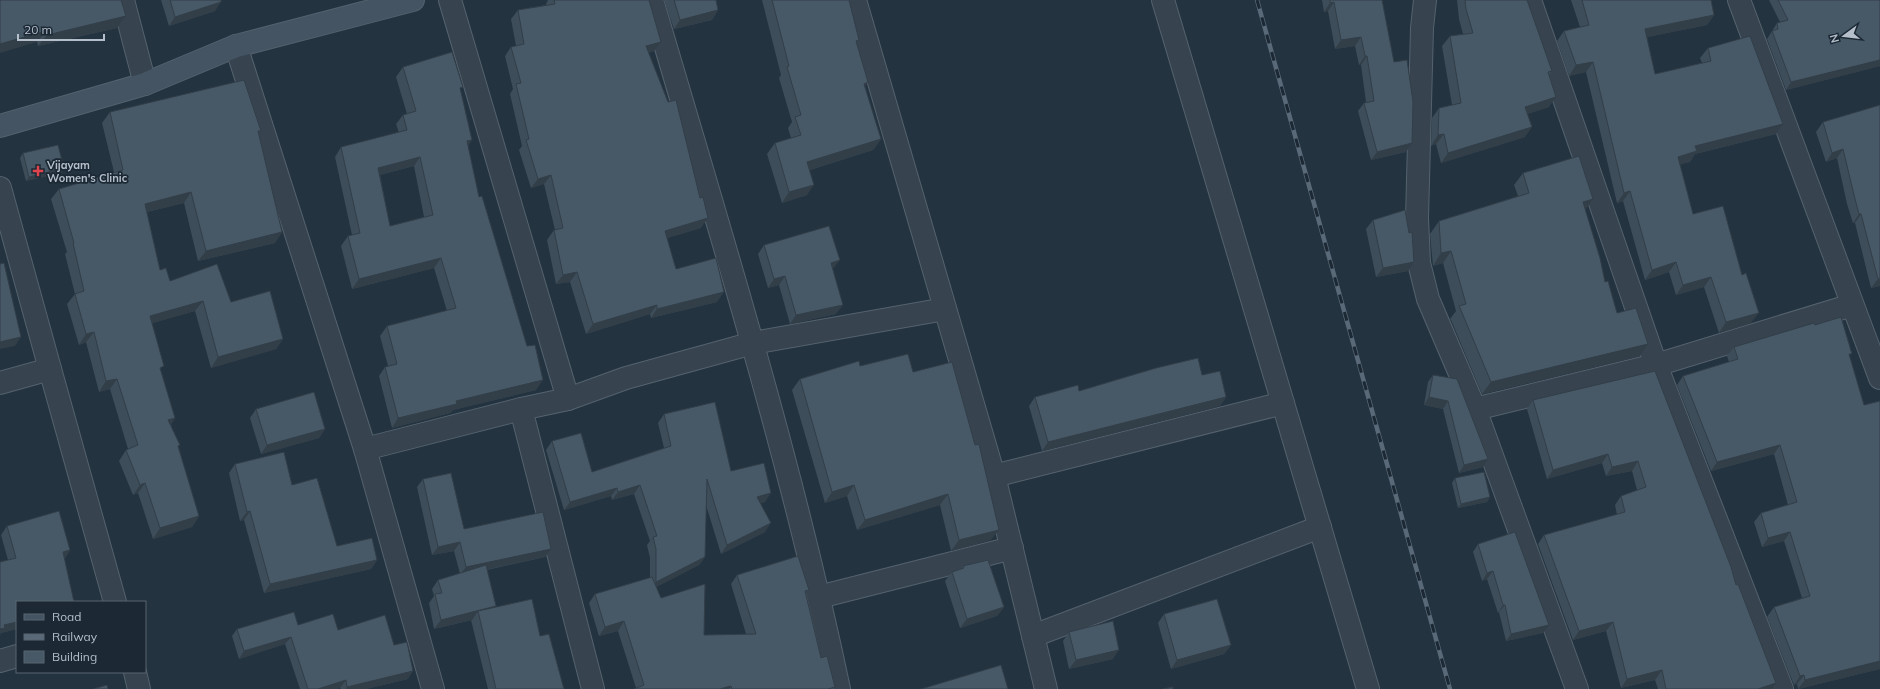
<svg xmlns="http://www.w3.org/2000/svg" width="1880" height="689" font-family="Mulish,sans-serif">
<rect width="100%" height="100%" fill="#233340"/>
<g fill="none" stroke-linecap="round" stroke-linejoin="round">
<!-- minor casing -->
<g stroke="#55626e" stroke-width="24">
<g id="minor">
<polyline points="123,0 145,84"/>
<polyline points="450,0 568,399"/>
<path d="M652,0C719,228 790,456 839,689"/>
<polyline points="855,0 994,476 1046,689"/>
<polyline points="1425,0 1422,28 1417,218 1419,263 1428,299 1475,409 1577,689"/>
<polyline points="1530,0 1656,365 1782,689"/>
<polyline points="1739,0 1880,378"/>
<polyline points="236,46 365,449 433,689"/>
<polyline points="0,188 50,369 0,383"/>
<polyline points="50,369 115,602"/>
<polyline points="521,409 593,689"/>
<polyline points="1475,409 1656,365 1852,305"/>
<polyline points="365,449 521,409 568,399 626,378 753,343 945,309"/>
<polyline points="994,476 1283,403"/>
<polyline points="819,597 1012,548"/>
<polyline points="1033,636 1320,527"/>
<polyline points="0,661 17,656"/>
<polyline points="135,672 139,689"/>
</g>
</g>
<!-- tertiary casing -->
<g stroke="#55626e" stroke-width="24">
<polyline id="tertiary" points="1163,0 1368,689"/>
</g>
<!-- secondary casing -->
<g stroke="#55626e" stroke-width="24">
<polyline id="secondary" points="0,126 145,84 236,46 413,0"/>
</g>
<!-- minor -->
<use href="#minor" stroke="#374450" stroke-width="22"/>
<!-- tertiary -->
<use href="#tertiary" stroke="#374450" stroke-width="22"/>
<!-- secondary -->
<use href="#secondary" stroke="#455463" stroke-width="22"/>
<!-- rail casing -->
<g stroke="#596977" stroke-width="4.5">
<polyline id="rail" points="1257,0 1450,689"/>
</g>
<!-- rail -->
<use href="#rail" stroke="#1c2935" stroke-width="3" stroke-dasharray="9" stroke-linecap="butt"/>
</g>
<!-- wall -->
<g fill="#3d4d59" fill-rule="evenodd">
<polygon points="0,0 126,16 117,28 38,46 37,42"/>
<polygon points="161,0 221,0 215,11 169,26"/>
<polygon points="548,0 649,0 661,42 654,51 648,53 701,228 667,238 676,269 717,302 651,318 650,314 586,334 570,282 556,284 547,240 554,230 555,230 544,184 531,188 519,150 522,146 510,94 513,89 505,56 511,47 516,46 511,19 518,10 546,5 546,4"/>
<polygon points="664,0 716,0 718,10 712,20 674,29"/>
<polygon points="762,0 849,0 865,87 881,139 873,150 810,170 807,195 782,203 767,154 775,143 791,138 788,128 792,122 779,78 781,75"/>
<polygon points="1322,0 1382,0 1406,152 1371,160 1358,111 1364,103 1366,102 1361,65 1359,65 1355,46 1335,49 1328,11 1324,12"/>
<polygon points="1457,0 1527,0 1552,71 1549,75 1549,107 1527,114 1525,137 1441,163 1436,144 1431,146 1432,118 1439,108 1452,105 1442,46 1450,36 1463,34 1459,19"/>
<polygon points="1571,0 1711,0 1714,15 1707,25 1647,37 1655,74 1702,63 1700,58 1708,48 1783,124 1776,134 1695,154 1690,162 1680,164 1693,214 1751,323 1719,333 1704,287 1676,295 1669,272 1645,280 1623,201 1617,203 1586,72 1569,76 1557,41 1564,31 1580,27"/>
<polygon points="1769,0 1880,0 1880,66 1786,90 1767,39 1777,23 1780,22"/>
<path d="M403,67L460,90L468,146L479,197L536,390L453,410L450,413L392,428L379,376L385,367L388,366L380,336L387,326L447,311L434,268L352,289L341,246L348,236L352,235L335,157L341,147L399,133L396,124L403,115L407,114L396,77ZM414,166L424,217L390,226L380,175Z"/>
<polygon points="1880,105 1880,286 1871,288 1855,223 1853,223 1847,204 1837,158 1826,162 1816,132 1823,122"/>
<polygon points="110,112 258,134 282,232 275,243 198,261 184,203 147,212 160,270 170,281 231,302 283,339 276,349 211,368 195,311 152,323 161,371 175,418 171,424 199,516 192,527 153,539 138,493 133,495 119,461 126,450 128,449 110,389 99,392 86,342 79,345 67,304 75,294 65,254 67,252 51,199 59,189 114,172 102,123"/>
<polygon points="23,153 64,168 61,173 26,181 20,158"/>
<polygon points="1523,173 1585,211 1605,282 1617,313 1640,356 1482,394 1451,320 1450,319 1456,311 1443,263 1433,266 1430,234 1439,221 1518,196 1514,185"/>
<polygon points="1373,220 1408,271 1376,277 1366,229"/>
<polygon points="764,245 833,269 836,314 790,324 779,285 768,288 758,254"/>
<polygon points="1815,325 1850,357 1880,669 1798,689 1797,684 1794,685 1767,617 1774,607 1802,598 1784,541 1762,547 1754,522 1761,513 1788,505 1774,454 1711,471 1677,385 1683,376 1729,362 1727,356 1734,347"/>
<polygon points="860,366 913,372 975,445 991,540 951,551 940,505 857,530 847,496 825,503 792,390 800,379"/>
<polygon points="1655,371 1736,585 1776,683 1772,689 1658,689 1655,680 1621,688 1606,631 1573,640 1538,544 1544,535 1617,515 1615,505 1621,496 1637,490 1632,471 1606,476 1602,463 1547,479 1527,409 1533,400"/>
<polygon points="1202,375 1226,397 1220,406 1042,451 1029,406 1035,397"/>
<polygon points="1433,375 1488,459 1483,467 1459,473 1443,409 1424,405 1428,382"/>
<polygon points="256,409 325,429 319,438 261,454 250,418"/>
<polygon points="664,414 731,471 765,502 761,503 765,532 721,554 706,505 705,557 699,565 656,587 661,598 704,635 746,634 731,584 737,575 806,594 821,658 834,689 634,689 636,688 618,631 599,636 589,603 595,594 650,578 650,558 647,545 650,541 634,494 612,500 611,496 564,510 546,450 552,441 592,472 664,448 658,423"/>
<polygon points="235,464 292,485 337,546 377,560 371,569 264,593 244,520 240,521 229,473"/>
<polygon points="1455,478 1490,497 1487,502 1458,508 1452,483"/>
<polygon points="423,479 464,529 551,549 545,557 487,570 496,607 540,636 564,689 488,689 471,620 472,620 434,629 429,603 434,596 432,589 438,580 460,574 454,551 432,555 417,487"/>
<polygon points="7,526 70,550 65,558 17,602 17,629 1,633 0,635 0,562 8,560 1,535"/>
<polygon points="1478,544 1549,625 1543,633 1506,641 1499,612 1498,613 1487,579 1482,581 1473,552"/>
<polygon points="963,566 1004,607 997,616 960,628 945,581 952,572 961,569"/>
<polygon points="1164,614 1231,645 1224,654 1171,669 1158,623"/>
<polygon points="298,625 338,630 394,645 408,679 366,689 341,689 340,688 336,689 300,689 285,644 239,659 232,636 237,629"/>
<polygon points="1069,632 1113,659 1069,669 1063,641"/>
</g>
<!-- shaded-wall -->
<g fill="#323e48">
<polygon points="221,2 215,11 169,26 175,17"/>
<polygon points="1334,2 1328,11 1324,12 1330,3"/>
<polygon points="718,10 712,20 674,29 680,20"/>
<polygon points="1714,15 1707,25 1638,39 1645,29"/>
<polygon points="126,16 117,28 38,46 47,35"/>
<polygon points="46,31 37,42 0,53 0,44"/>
<polygon points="1361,37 1355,46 1335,49 1341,40"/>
<polygon points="661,42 654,51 639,55 646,46"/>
<polygon points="1365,56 1367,56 1361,65 1359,65"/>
<polygon points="1880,60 1880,66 1786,90 1791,82"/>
<polygon points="1593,62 1586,72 1569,76 1576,65"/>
<polygon points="868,82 861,93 864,84"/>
<polygon points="1556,97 1549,107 1518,117 1525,107"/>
<polygon points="1783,124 1776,134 1695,154 1690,162 1671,167 1678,157 1695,146"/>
<polygon points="1532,127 1525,137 1441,163 1448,153"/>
<polygon points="1444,134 1436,144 1431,146 1438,135"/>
<polygon points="881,139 873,150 800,173 807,162"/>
<polygon points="472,140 466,150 467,141"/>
<polygon points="1412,143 1406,152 1371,160 1377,152"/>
<polygon points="1843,149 1837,158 1826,162 1832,153"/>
<polygon points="420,157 414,166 371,177 378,168"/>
<polygon points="64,168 61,173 26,181 29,177"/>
<polygon points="551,175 544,184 531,188 538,179"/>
<polygon points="814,185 807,195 782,203 789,192"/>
<polygon points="1630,191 1623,201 1617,203 1624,193"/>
<polygon points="191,192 184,203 137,214 145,204"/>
<polygon points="1593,199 1584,212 1583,202"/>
<polygon points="1859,214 1861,214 1855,223 1853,223"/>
<polygon points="708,218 701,228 658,241 665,231"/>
<polygon points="282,232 275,243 198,261 206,251"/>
<polygon points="1451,251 1443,263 1433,266 1441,253"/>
<polygon points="441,258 434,268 352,289 359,279"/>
<polygon points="840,260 833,269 831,263"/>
<polygon points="1414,262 1408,271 1376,277 1383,268"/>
<polygon points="1676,262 1669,272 1645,280 1652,270"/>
<polygon points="577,272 570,282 556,284 563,275"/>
<polygon points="785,276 779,285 768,288 774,279"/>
<polygon points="1711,277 1704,287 1676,295 1683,285"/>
<polygon points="1878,279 1880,279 1880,286 1871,288"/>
<polygon points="724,292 717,302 651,318 657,309"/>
<polygon points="203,301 195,311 143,326 150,316"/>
<polygon points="657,305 650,314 586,334 593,324"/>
<polygon points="843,305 836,314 790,324 796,315"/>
<polygon points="1759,313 1751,323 1719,333 1726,322"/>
<polygon points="94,332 86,342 79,345 86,334"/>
<polygon points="21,337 15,346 0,349 0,342"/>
<polygon points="283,339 276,349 211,368 218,357"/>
<polygon points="1648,344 1640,356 1482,394 1491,382"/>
<polygon points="117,379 110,389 99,392 106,381"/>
<polygon points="543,380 536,390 453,410 450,413 392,428 398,418 456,401"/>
<polygon points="1226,397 1220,406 1042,451 1048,442"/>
<polygon points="1429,397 1448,401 1443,409 1424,405"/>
<polygon points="175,418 168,428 168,420"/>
<polygon points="325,429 319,438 261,454 267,445"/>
<polygon points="1780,445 1774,454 1711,471 1717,462"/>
<polygon points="1608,454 1602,463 1547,479 1553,470"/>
<polygon points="1488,459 1483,467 1459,473 1464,465"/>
<polygon points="1638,461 1632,471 1606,476 1612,467"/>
<polygon points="145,483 138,493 133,495 140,485"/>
<polygon points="640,485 634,494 612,500 618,492"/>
<polygon points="854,485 847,496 825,503 832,492"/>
<polygon points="617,488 611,496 564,510 570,502"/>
<polygon points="771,493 765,502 751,505 757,497"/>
<polygon points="948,494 940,505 857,530 865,520"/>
<polygon points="1490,497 1487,502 1458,508 1461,504"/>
<polygon points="250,511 244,520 240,521 247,512"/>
<polygon points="199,516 192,527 153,539 160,528"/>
<polygon points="771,523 765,532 721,554 727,545"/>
<polygon points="999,530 991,540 951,551 959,540"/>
<polygon points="1790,532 1784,541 1762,547 1768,538"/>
<polygon points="460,542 454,551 432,555 438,547"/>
<polygon points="551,549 545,557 460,575 466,567"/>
<polygon points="70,550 64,559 63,552"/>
<polygon points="705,557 699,565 650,590 656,582"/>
<polygon points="377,560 371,569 264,593 270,584"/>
<polygon points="1493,571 1487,579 1482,581 1487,573"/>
<polygon points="1503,605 1505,605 1499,612 1498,613"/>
<polygon points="496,606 490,615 478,611 472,620 434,629 441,620"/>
<polygon points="1004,607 997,616 960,628 967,619"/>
<polygon points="624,621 618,631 599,636 605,627"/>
<polygon points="17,622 17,629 1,633 0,635 0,629 4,625"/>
<polygon points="1613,622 1606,631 1573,640 1579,631"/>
<polygon points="1549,625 1543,633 1506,641 1511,634"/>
<polygon points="291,637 285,644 239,659 244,651"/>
<polygon points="1231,645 1224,654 1171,669 1177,660"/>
<polygon points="1119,650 1113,659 1069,669 1076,660"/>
<polygon points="1880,661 1880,669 1798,689 1805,680"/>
<polygon points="1662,670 1655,680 1621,688 1627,679"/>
<polygon points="413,671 408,679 366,689 346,689 347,687"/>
<polygon points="1804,675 1797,684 1794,685 1800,676"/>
<polygon points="346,680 340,688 336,689 318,689"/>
<polygon points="1776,683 1772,689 1758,689"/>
<polygon points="731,686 729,689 720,689"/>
</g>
<!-- building -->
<g fill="#475967" stroke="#323e48" fill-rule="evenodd">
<polygon points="0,0 121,0 126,16 47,35 46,31 0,44"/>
<polygon points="170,0 221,0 221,2 175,17"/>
<polygon points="554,0 649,0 661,42 646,46 668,102 676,100 700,198 703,197 708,218 665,231 676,269 716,258 724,292 657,309 657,305 593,324 577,272 563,275 554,230 563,228 551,175 538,179 526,140 529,139 516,84 521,83 511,47 524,44 518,10 555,4"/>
<polygon points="674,0 716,0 718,10 680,20"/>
<polygon points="772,0 849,0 859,40 856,41 868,82 864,84 881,139 807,162 814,185 789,192 775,143 801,135 795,117 801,115 787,67 789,66"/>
<polygon points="1330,0 1382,0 1394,62 1407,60 1413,102 1412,143 1377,152 1364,103 1374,101 1367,56 1365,56 1361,37 1341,40 1334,2 1330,3"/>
<polygon points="1465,0 1527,0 1552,71 1548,72 1556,97 1525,107 1532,127 1448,153 1444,134 1438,135 1439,108 1461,103 1450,36 1473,33 1466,9"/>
<polygon points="1582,0 1711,0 1714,15 1645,29 1655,74 1711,61 1708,48 1750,36 1783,124 1695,146 1697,151 1678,157 1693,214 1723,206 1742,275 1746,273 1759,313 1726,322 1711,277 1683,285 1676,262 1652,270 1630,191 1624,193 1593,62 1576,65 1564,31 1589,25"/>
<polygon points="1778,0 1880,0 1880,60 1791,82 1772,31 1778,29 1777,23 1788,20"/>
<path d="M452,52L463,87L460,88L472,140L467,141L479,197L482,196L527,346L535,345L543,380L456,401L457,404L398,418L385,367L397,364L387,326L456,308L441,258L359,279L348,236L360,233L341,147L407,130L403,115L416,111L403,67ZM420,157L433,215L390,226L378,168Z"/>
<polygon points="244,80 261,131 258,131 282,232 206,251 191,192 145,204 160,270 166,268 170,281 217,264 231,302 270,291 283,339 218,357 203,301 150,316 164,366 160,368 175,418 168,420 180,445 178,446 199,516 160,528 145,483 140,485 126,450 138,445 117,379 106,381 94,332 86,334 75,294 84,291 73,243 74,243 59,189 123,170 110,112"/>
<polygon points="1880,105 1880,279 1878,279 1861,214 1859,214 1854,195 1843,149 1832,153 1823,122"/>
<polygon points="58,145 64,168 29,177 23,153"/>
<polygon points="1579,156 1593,199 1583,202 1600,258 1605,282 1608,281 1617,313 1636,308 1648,344 1491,382 1460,308 1459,306 1466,304 1451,251 1441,253 1439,221 1529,193 1523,173"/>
<polygon points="1405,210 1409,233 1412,232 1414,262 1383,268 1373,220"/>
<polygon points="829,226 840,260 831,263 843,305 796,315 785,276 774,279 764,245"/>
<polygon points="4,263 21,337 0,342 0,264"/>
<polygon points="1841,317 1852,354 1849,354 1864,405 1880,401 1880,661 1805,680 1804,675 1800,676 1774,607 1810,596 1790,532 1768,538 1761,513 1797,502 1780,445 1717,462 1683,376 1738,359 1734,347 1814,323 1815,325"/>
<polygon points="908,354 913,372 952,362 975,445 979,444 999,530 959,540 948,494 865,520 854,485 832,492 800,379 859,361 860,366"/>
<polygon points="1198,358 1202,375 1220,371 1226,397 1048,442 1035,397 1078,385 1079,391 1156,368"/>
<polygon points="1655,371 1731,567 1736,585 1738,584 1776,683 1758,689 1666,689 1662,670 1627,679 1613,622 1579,631 1544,535 1625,512 1621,496 1646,487 1638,461 1612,467 1608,454 1553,470 1533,400"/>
<polygon points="1433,375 1457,379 1488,459 1464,465 1448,401 1429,397"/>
<polygon points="314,392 325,429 267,445 256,409"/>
<polygon points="715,402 731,471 764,463 771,493 757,497 771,523 727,545 707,479 705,557 656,582 656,549 653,537 657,536 640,485 618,492 617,488 570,502 552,441 581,433 592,472 671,446 664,414"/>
<polygon points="284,452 292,485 317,478 337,546 372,538 377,560 270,584 250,511 247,512 235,464"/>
<polygon points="1484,472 1490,497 1461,504 1455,478"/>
<polygon points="451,473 464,529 543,512 551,549 466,567 460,542 438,547 423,479"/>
<polygon points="59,511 70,550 63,552 74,602 17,602 17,622 4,625 5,628 0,629 0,562 16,558 7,526"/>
<polygon points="1515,532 1549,625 1511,634 1505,605 1503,605 1493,571 1487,573 1478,544"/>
<polygon points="798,556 809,590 805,591 821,658 827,656 835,687 828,689 732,689 731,686 720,689 634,689 644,685 624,621 605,627 595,594 652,577 661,598 705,584 704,635 756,634 737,575"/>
<polygon points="988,560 1004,607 967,619 952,572 964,568 963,566"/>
<polygon points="486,565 496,606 441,620 435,594 442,593 438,580"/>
<polygon points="532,599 540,636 549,634 564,689 496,689 478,611"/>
<polygon points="1217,599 1231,645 1177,660 1164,614"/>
<polygon points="294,612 298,625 333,614 338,630 385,615 394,645 407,642 413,671 347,687 346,680 318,689 308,689 291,637 244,651 237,629"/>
<polygon points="1113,621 1119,650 1076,660 1069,632"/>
<polygon points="1001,665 1008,689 921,689"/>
<polygon points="107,685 108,689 93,689"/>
<polygon points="1173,687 1173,689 1162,689"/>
</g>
<!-- markers -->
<path fill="#e0444e" stroke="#1c2935" stroke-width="1.5" d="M36 165h4v4h4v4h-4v4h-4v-4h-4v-4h4z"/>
<g text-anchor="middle" stroke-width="3.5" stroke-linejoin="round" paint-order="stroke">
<!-- poi labels -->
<g font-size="11" font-weight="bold" fill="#b4bfcb" stroke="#1c2935" text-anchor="start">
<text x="47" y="169">Vijayam<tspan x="47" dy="13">Women's Clinic</tspan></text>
</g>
</g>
<!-- legend -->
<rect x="16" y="601" width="130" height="72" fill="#1c2935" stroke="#596571"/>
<rect x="24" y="614" width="20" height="6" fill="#455463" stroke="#596571"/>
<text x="52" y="621" font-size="12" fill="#b4bfcb">Road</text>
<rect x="24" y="634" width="20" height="6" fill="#596977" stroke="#596571"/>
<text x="52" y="641" font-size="12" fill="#b4bfcb">Railway</text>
<rect x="24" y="651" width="20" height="12" fill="#475967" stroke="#596571"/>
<text x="52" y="661" font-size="12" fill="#b4bfcb">Building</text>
<!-- north arrow -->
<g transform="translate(1844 36) rotate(255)" stroke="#1c2935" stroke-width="3" paint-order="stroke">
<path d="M0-3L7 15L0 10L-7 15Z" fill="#b4bfcb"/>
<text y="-6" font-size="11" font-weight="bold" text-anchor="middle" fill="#b4bfcb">N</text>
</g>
<!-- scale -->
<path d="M18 34v6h86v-6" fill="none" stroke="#b4bfcb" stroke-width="2"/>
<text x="24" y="34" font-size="12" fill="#b4bfcb" stroke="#1c2935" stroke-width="3" paint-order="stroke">20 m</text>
</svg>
